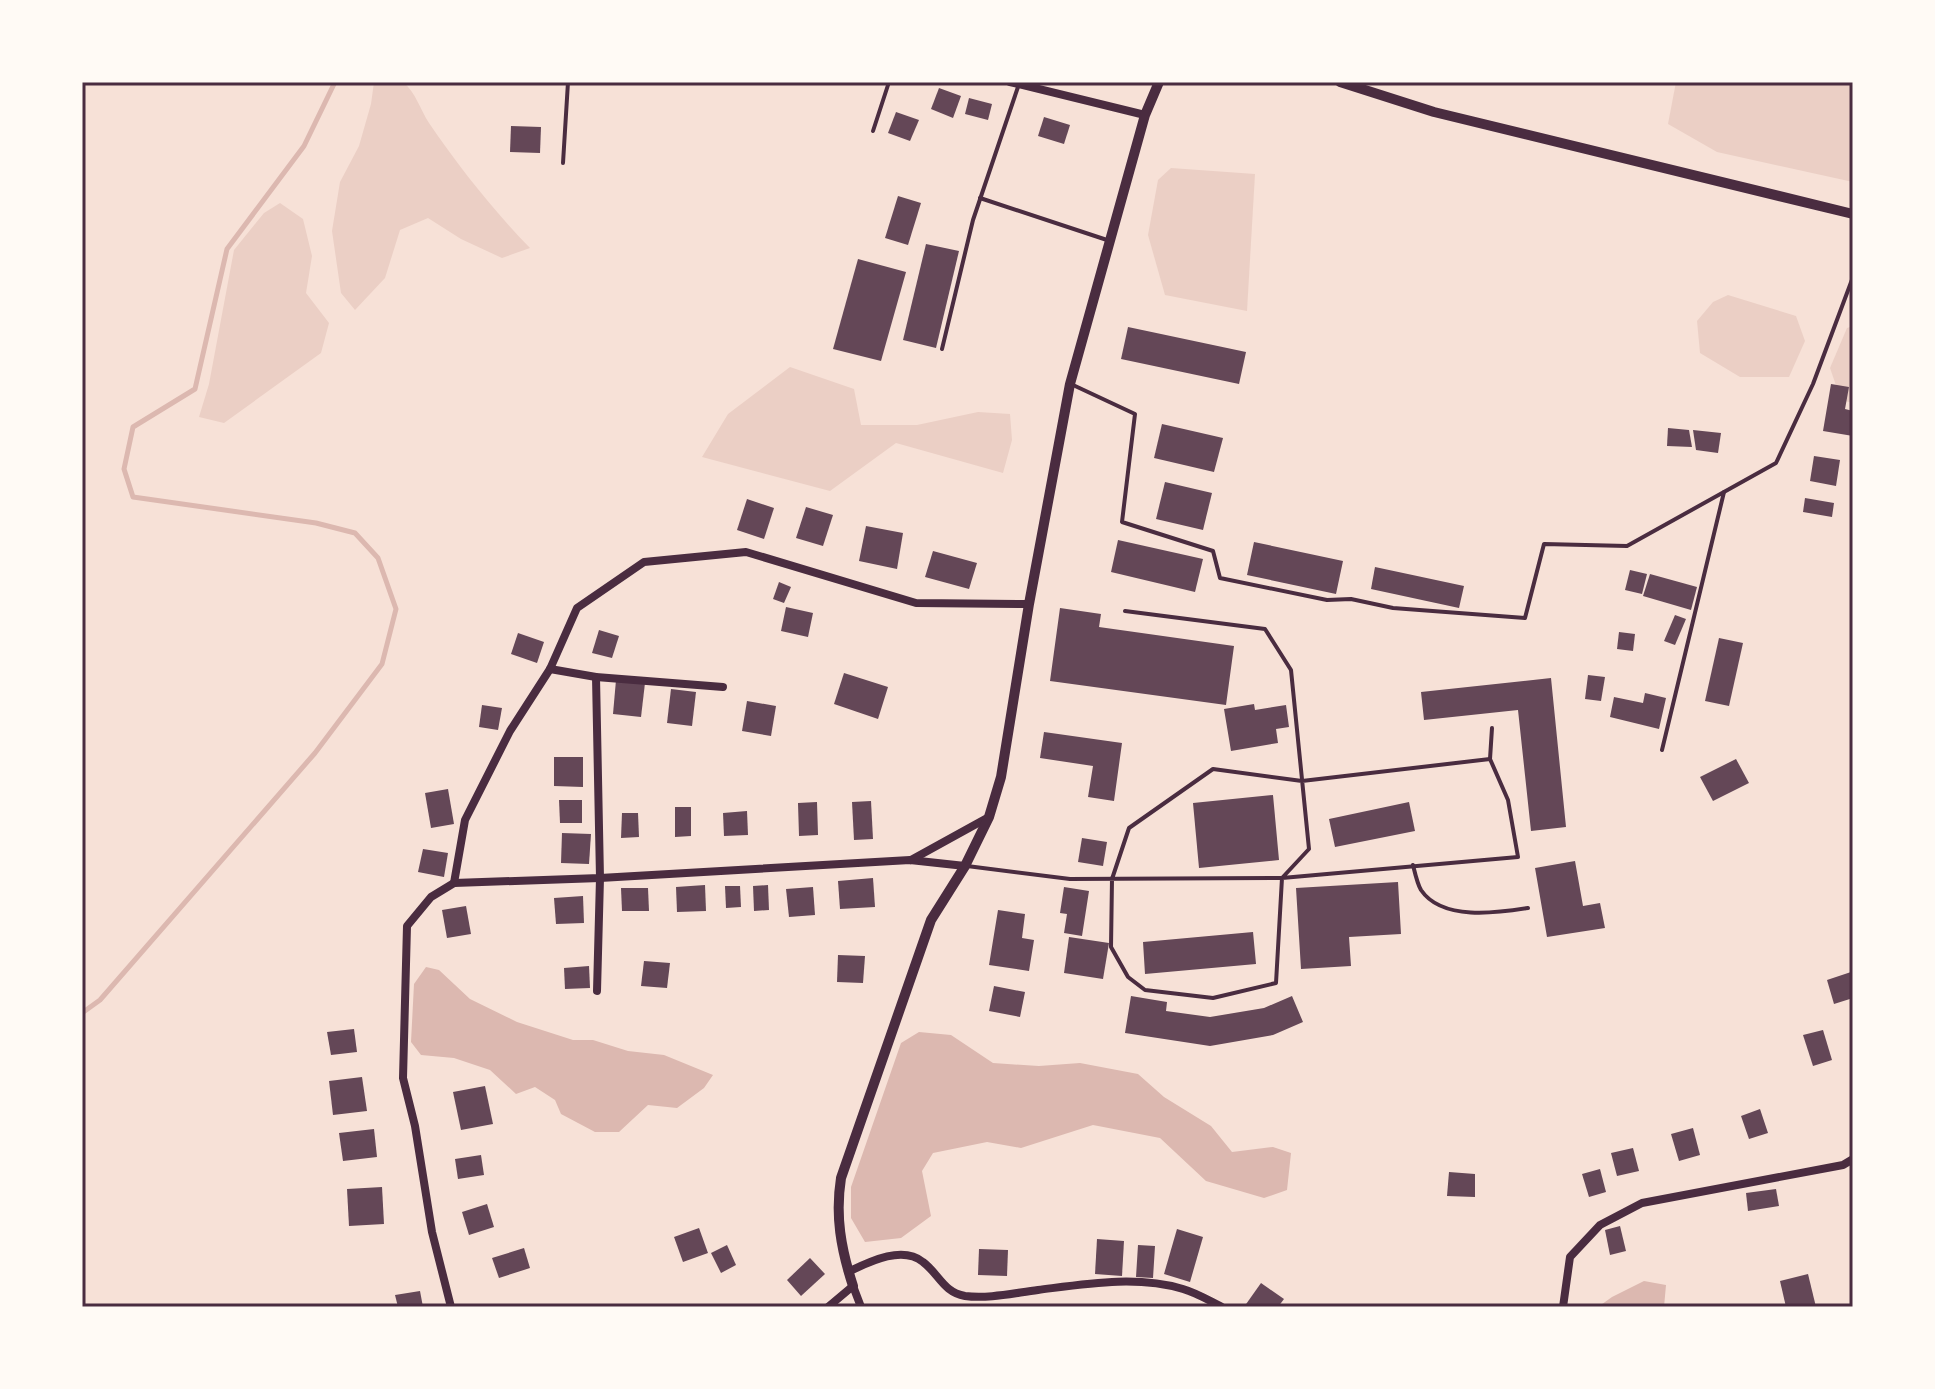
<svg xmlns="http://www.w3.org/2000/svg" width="1935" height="1389" font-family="Overpass,sans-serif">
<rect width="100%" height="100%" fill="#f7e1d7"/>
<!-- green -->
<g fill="#ebcfc5">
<path d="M374,82H403C416,93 420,109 429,123C459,167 493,210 530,248L502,258L461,239L428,218L400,230L385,278L355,310L341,293L332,231L340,182L359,146L371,104Z"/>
<polygon points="1676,82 1853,82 1853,182 1717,152 1668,124"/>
<polygon points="1171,168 1255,174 1247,311 1165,295 1148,235 1158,180"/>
<polygon points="280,203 303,219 312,256 306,293 329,323 321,353 224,423 199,417 209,384 234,250 264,213"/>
<polygon points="1728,295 1796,316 1805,341 1789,377 1740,377 1700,353 1697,321 1713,302"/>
<polygon points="1853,326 1853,403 1841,400 1830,368 1847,328"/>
<polygon points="790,367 854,389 861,425 917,425 978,412 1010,414 1012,440 1003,473 896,443 830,491 702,457 728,414"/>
</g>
<!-- water -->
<g fill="#dcb8b0">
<polygon points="426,967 439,970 470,999 517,1022 573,1040 593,1040 628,1051 664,1055 713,1075 704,1088 677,1108 648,1105 619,1132 595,1132 561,1114 555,1100 535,1087 516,1094 490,1070 454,1058 421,1055 411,1042 414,984"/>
<polygon points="919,1032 951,1035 993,1063 1039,1066 1080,1063 1138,1074 1164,1097 1211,1126 1232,1152 1273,1147 1291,1153 1287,1190 1264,1198 1206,1181 1160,1138 1093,1125 1021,1148 987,1142 933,1153 922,1171 931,1216 901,1238 865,1242 851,1218 851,1187 901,1043"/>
<polygon points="1644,1281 1666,1285 1664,1307 1598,1307 1612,1297"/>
</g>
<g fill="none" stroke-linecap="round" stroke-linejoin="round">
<!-- stream -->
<polyline stroke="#dcb8b0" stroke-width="5" points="82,1013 100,1000 315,753 382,664 396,609 378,558 355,533 316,523 133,497 124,469 133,427 195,389 227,249 304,146 335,82"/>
</g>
<!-- building -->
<g fill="#644757">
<polygon points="939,88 961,96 953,118 931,109"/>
<polygon points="969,98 992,104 988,120 965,114"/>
<polygon points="896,112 919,120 910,141 888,133"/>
<polygon points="1044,117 1070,125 1064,144 1038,136"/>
<polygon points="511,126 541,127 540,153 510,152"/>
<polygon points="898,196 921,203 908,245 885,238"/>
<polygon points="926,244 959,251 936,348 903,340"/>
<polygon points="858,259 906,272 881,361 833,349"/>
<polygon points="1128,327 1246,352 1239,384 1121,359"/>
<polygon points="1831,384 1849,387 1845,409 1853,411 1853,436 1823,431"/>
<polygon points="1162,424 1223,438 1214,472 1154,458"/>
<polygon points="1668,428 1689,430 1692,447 1667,446"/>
<polygon points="1693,430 1721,433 1718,453 1696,450"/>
<polygon points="1814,456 1840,460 1836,486 1810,481"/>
<polygon points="1165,482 1212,493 1203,530 1156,519"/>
<polygon points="1805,498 1834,503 1832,517 1803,512"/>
<polygon points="747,499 774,508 764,539 737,530"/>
<polygon points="806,507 833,515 823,546 796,538"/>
<polygon points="866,526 903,533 897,569 859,561"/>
<polygon points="1118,540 1203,559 1195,592 1111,572"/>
<polygon points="1254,542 1343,561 1336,594 1247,575"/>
<polygon points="933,551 977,563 969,589 925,577"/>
<polygon points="1375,567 1464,586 1459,608 1371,589"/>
<polygon points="1630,570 1647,574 1642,594 1625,590"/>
<polygon points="1650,574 1697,587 1691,610 1643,596"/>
<polygon points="779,582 791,587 784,603 773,599"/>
<polygon points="786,607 813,613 808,637 781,631"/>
<polygon points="1060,608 1101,614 1099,627 1234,646 1226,705 1050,681"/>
<polygon points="1675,615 1686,619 1675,645 1664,641"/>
<polygon points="599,630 619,636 612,658 592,653"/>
<polygon points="1619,632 1635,634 1633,651 1617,649"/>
<polygon points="518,633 544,642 537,663 511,654"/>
<polygon points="1719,638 1743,643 1729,706 1705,701"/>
<polygon points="844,673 888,687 878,719 834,704"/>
<polygon points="1588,675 1605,677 1601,701 1585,699"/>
<polygon points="1551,678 1566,827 1531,831 1518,710 1424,720 1421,692"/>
<polygon points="616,680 645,683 641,717 613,714"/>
<polygon points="671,689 696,692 692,726 667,723"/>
<polygon points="1645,693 1666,698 1659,729 1610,717 1614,697 1643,703"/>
<polygon points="747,701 776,706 771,736 742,731"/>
<polygon points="1254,704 1255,710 1286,705 1289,727 1276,729 1278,743 1231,751 1224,709"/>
<polygon points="482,705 502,708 498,730 479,727"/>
<polygon points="1044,732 1122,743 1114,801 1088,797 1093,766 1040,758"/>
<polygon points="554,757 583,757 583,787 554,786"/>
<polygon points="1736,759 1749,783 1713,801 1700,777"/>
<polygon points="448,789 454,824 431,828 425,793"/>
<polygon points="1273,795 1279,860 1199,868 1193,803"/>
<polygon points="559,800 582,800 582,823 560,823"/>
<polygon points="871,801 873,839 854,840 852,802"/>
<polygon points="817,802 818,835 799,836 798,803"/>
<polygon points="1409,802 1415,831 1335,847 1329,819"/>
<polygon points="675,807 691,807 691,836 675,837"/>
<polygon points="747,811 748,835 724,836 723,813"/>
<polygon points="622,813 638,813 639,837 621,838"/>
<polygon points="562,833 591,834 589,864 561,863"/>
<polygon points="1082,838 1107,842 1103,866 1078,862"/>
<polygon points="423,849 448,853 444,877 418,872"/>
<polygon points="1575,861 1583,906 1600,903 1605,928 1547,937 1535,868"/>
<polygon points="873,878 875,907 840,909 838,881"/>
<polygon points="1398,882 1401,934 1349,937 1351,966 1301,969 1296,888"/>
<polygon points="705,885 706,911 677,912 676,887"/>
<polygon points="768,885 769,910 754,911 753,886"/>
<polygon points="725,886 740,886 741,907 726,908"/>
<polygon points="813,887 815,915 789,917 786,889"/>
<polygon points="1064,887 1089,891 1082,936 1064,933 1067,914 1060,913"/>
<polygon points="621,888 648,888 649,911 622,911"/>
<polygon points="583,896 584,923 556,924 554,898"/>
<polygon points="466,906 471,934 447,938 442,910"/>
<polygon points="998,910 1025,914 1022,938 1034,940 1029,971 989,965"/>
<polygon points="1253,932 1256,964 1145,974 1143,942"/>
<polygon points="1069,937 1109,943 1103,979 1064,973"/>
<polygon points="838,955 865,956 863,983 837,982"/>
<polygon points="644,961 670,963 667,988 641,986"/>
<polygon points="589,966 590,988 565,989 564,968"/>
<polygon points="1851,972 1853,998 1834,1004 1827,980"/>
<polygon points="994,986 1025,992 1020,1017 989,1011"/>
<polygon points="1131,996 1167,1002 1166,1011 1210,1017 1264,1008 1292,996 1303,1022 1273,1035 1210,1046 1125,1033"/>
<polygon points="354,1029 357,1052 331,1055 327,1032"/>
<polygon points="1823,1030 1832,1060 1813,1066 1803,1035"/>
<polygon points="362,1077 367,1111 333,1115 329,1081"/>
<polygon points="485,1086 493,1124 461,1130 453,1092"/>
<polygon points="1760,1109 1768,1133 1749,1139 1741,1116"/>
<polygon points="1693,1128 1700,1155 1679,1161 1671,1134"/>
<polygon points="374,1129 377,1157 343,1161 339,1133"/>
<polygon points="1633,1148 1639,1171 1617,1176 1611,1153"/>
<polygon points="481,1155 484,1175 458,1179 455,1159"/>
<polygon points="1600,1169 1606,1192 1589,1197 1582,1174"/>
<polygon points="1449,1172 1475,1174 1475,1197 1447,1196"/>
<polygon points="382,1187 384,1224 349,1226 347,1189"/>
<polygon points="1776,1189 1779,1206 1748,1211 1746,1193"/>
<polygon points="487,1204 494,1227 469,1235 462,1212"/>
<polygon points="1620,1226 1626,1251 1610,1255 1605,1230"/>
<polygon points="699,1228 708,1253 683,1262 674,1237"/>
<polygon points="1177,1229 1203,1237 1190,1282 1164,1274"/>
<polygon points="1097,1239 1124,1241 1122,1276 1095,1274"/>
<polygon points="727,1245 736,1265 721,1273 711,1253"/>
<polygon points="1138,1245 1155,1246 1153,1278 1136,1277"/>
<polygon points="524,1248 530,1268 499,1278 492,1258"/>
<polygon points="979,1249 1008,1250 1007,1276 978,1275"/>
<polygon points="810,1258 825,1274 801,1296 787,1280"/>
<polygon points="1808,1274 1816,1307 1786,1307 1780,1281"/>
<polygon points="1261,1283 1284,1299 1278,1307 1244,1307"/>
<polygon points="420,1291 423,1307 398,1307 395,1295"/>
</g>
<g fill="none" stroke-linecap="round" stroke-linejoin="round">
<!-- service -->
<g stroke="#4a2c40" stroke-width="4">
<polyline points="873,131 889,82"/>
<polyline points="563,163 568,82"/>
<polyline points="980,198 1107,240"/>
<polyline points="942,349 973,220 1019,84"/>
<polyline points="1073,385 1135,414 1122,522 1213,551 1220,578 1327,600 1351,599 1393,608 1525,618 1544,544 1627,546 1776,463 1813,384 1853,277"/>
<polyline points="1662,750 1724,492"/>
<polyline points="1490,759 1492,728"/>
<path d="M1413,865C1415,873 1417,883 1421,890C1442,921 1497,913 1528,908"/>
<polyline points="967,866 1070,879 1282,878 1518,857 1508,800 1490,759 1302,781 1213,769 1129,828 1112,879 1111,947 1128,977 1145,990 1213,998 1276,983 1282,878 1309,849 1291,670 1265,629 1125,611"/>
</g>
<!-- minor -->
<g stroke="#4a2c40" stroke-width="8">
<polyline points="1010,82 1145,115"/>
<polyline points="550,669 596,677 723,687"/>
<polyline points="596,677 600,878 597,991"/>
<polyline points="911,860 989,817"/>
<polyline points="454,883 465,820 510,731 550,669 577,608 644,562 746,552 916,603 1029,604"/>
<path d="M848,1272C869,1262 902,1245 923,1262C939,1274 943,1292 965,1296C988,1299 1014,1293 1038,1290C1085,1284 1136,1275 1183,1289C1197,1293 1210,1301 1222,1307"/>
<polyline points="451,1307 432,1232 415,1126 403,1078 407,926 431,897 454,883 600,878 910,860 965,866"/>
<polyline points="828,1307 853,1286 861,1307"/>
<polyline points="1563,1307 1570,1257 1600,1225 1642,1203 1843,1165 1853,1159"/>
</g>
<!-- tertiary -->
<g stroke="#4a2c40" stroke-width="10">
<polyline points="1340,82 1434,112 1853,214"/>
<path d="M853,1286C841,1249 835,1216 841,1178L931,920L965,866L989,817L1001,777L1029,604L1070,384L1145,115L1159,82"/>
</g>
</g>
<!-- border -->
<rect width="1935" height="1389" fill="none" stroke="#fffaf5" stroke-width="168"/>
<rect x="84" y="84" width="1767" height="1221" fill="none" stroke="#4a2c40" stroke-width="3"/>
</svg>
